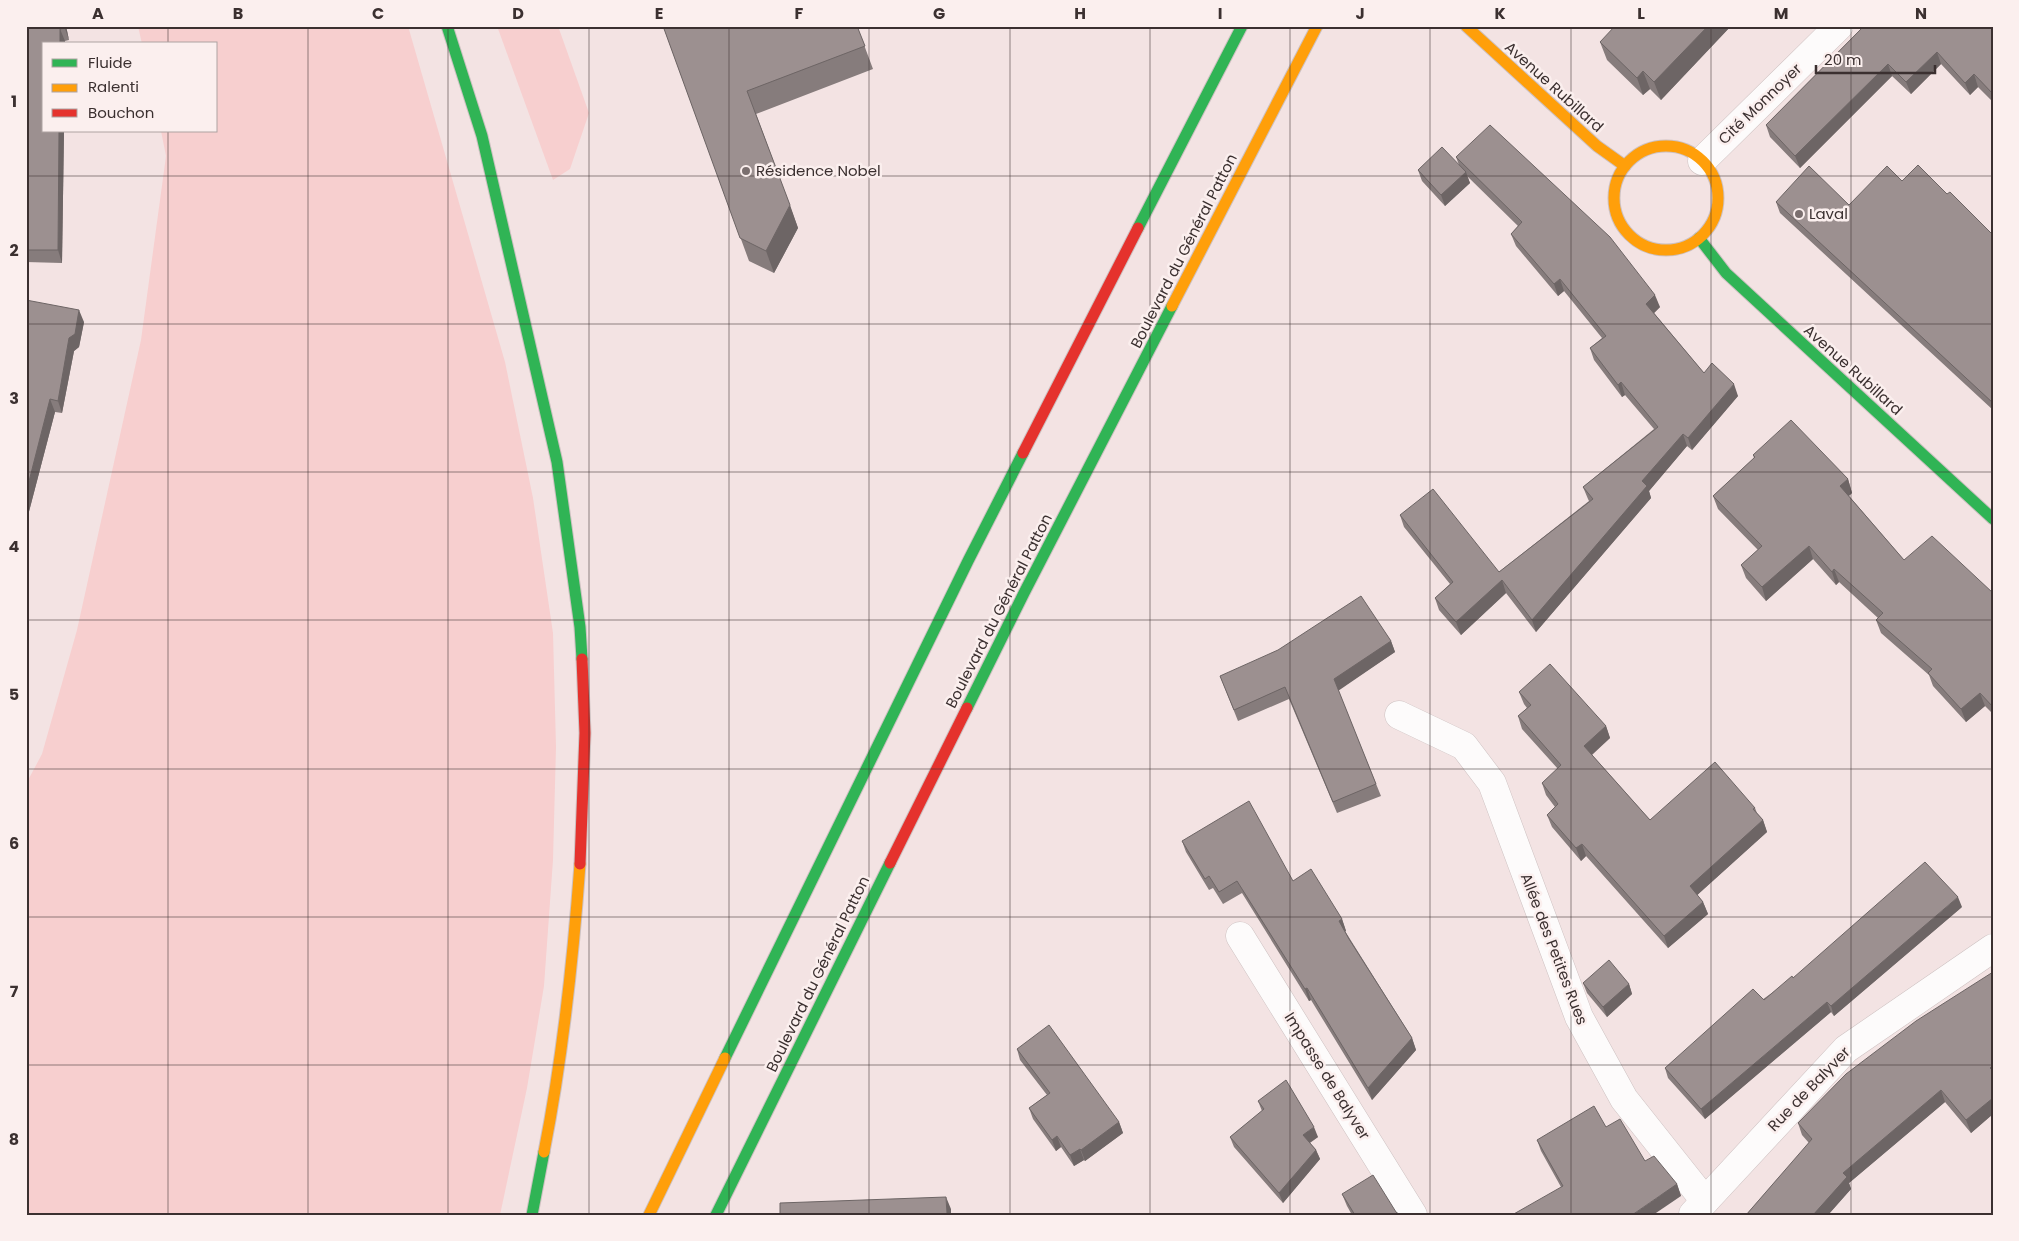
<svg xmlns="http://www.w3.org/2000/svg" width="2019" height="1241" font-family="Poppins,sans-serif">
<rect width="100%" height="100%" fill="#f3e3e3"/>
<!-- green -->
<g fill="#f7cfcf">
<polygon points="138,26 408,26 505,362 533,498 553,633 556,747 553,860 544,986 527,1088 500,1215 26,1215 26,784 42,754 77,630 141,340 166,156 161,131 216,131 216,44 142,44"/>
<polygon points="497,26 558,26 589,113 570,169 553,180"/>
</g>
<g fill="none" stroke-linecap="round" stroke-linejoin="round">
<!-- street casing -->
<g stroke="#cdc1c1" stroke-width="29">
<g id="street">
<polyline points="1702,161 1839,26"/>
<polyline points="1399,715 1464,746 1492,783 1579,1017 1624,1099 1705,1201"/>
<polyline points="1240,936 1413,1215"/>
<polyline points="1693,1214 1846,1049 1993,948"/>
</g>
</g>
<!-- fast casing -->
<g stroke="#cdc1c1" stroke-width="13">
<g id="fast">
<polyline points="447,26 482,136 557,462 580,627 582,659"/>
<polyline points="1138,228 1242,26"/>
<polyline points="1699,238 1726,273 1993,519"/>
<polyline points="967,708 1024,593 1172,306"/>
<polyline points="725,1058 968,561 1023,453"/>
<polyline points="532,1215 544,1152"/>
<polyline points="716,1215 890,863"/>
</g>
</g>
<!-- slow casing -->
<g stroke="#cdc1c1" stroke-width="13">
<g id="slow">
<polyline points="1466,26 1597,146 1625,166"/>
<circle cx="1666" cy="198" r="52"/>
<polyline points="1172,306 1317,26"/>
<path d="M544,1152C563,1056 573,961 580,864"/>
<polyline points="649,1215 725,1058"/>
</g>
</g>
<!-- jam casing -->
<g stroke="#cdc1c1" stroke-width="13">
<g id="jam">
<polyline points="1023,453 1138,228"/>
<polyline points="890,863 967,708"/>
<polyline points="580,864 585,733 582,659"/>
</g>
</g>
<!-- street -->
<use href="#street" stroke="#fdfbfb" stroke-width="28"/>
<!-- fast -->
<use href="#fast" stroke="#30b455" stroke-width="11"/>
<!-- slow -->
<use href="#slow" stroke="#ff9f0a" stroke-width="11"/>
<!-- jam -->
<use href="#jam" stroke="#e5322d" stroke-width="11"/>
</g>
<!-- wall -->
<g fill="#867c7c">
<polygon points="26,26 66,26 69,40 65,41 65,44 44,44 44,131 64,131 62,263 26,262"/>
<polygon points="663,26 857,26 873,69 756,114 798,228 774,273 749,261"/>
<polygon points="1731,26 1661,100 1650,89 1643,95 1607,60 1600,42"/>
<polygon points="1864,26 1993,26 1993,102 1978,87 1970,95 1941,64 1911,94 1892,76 1800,168 1770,137 1766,125"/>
<polygon points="1456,157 1660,307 1654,313 1704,373 1738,396 1692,450 1687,446 1649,491 1651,498 1536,632 1506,593 1461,635 1439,610 1435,598 1450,584 1404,527 1400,515 1499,572 1589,501 1588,499 1583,487 1654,429 1625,395 1622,397 1594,360 1590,348 1602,338 1564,291 1558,296 1516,246 1511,234 1518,226 1467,176 1470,183 1445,206 1422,181 1418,170 1459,165"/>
<polygon points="1902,181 1947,194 1993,235 1993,410 1780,213 1776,202 1849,205"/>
<polygon points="26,300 84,322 79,347 74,351 62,413 55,412 26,523"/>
<polygon points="1753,455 1848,479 1852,493 1849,496 1904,560 1993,593 1993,714 1985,706 1966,722 1933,686 1929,675 1881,633 1876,620 1878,618 1839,582 1836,585 1813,559 1766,601 1746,578 1741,565 1758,550 1718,509 1713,496 1754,458"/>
<polygon points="1391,641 1395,652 1338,690 1381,796 1337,813 1289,699 1238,721 1220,676"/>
<polygon points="1519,692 1606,726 1610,738 1592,755 1650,820 1755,808 1757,813 1763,820 1767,832 1697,895 1703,902 1708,914 1668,948 1586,856 1581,861 1552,827 1547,815 1555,807 1546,795 1542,783 1558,769 1522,729 1518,716 1527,708 1524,704"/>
<polygon points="1182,841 1293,881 1342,919 1346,931 1345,931 1412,1038 1416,1050 1372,1100 1311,1000 1309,1001 1242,893 1223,904 1213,888 1209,890 1186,852"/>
<polygon points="1962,907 1834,1016 1831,1012 1705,1119 1668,1078 1665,1068 1793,978"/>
<polygon points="1993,972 1993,1114 1971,1133 1945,1102 1849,1183 1851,1189 1828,1215 1746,1215 1809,1143 1802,1135 1798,1123"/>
<polygon points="1583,983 1629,984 1632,994 1607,1017 1587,993"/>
<polygon points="1017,1049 1119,1122 1123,1133 1085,1161 1084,1160 1074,1166 1061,1147 1056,1151 1033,1119 1029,1108 1047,1095 1020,1060"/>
<polygon points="1258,1101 1318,1137 1310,1143 1316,1150 1320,1159 1283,1203 1234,1147 1230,1137 1262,1111"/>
<polygon points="1606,1127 1645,1161 1677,1184 1681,1196 1561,1187 1541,1151 1537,1140"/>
<polygon points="1342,1194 1396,1212 1400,1215 1352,1215 1347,1206"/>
</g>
<!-- shaded-wall -->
<g fill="#6d6565">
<polygon points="64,26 66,26 69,40"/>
<polygon points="1708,26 1731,26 1661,100 1654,82"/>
<polygon points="60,29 65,41 65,44 60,44"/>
<polygon points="1937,52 1941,64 1911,94 1906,82"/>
<polygon points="1888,64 1892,76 1800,168 1795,156"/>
<polygon points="1643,71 1650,89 1643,95 1637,78"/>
<polygon points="1974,74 1978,87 1970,95 1965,83"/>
<polygon points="59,131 64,131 62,263 58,250"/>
<polygon points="1466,172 1470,183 1445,206 1441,195"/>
<polygon points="790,205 798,228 774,273 766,251"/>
<polygon points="1560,279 1564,291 1558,296 1554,284"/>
<polygon points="1655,295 1660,307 1651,316 1646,304"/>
<polygon points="79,310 84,322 79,347 74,351 62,413 58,401 69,338"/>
<polygon points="1621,382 1625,395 1622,397 1618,385"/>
<polygon points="1734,384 1738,396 1692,450 1688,438"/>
<polygon points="50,399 55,412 26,523 26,493"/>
<polygon points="1683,434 1687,446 1649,491 1651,498 1536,632 1532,620 1642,481"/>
<polygon points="1848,479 1852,493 1845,499 1840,486"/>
<polygon points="1809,546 1813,559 1766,601 1762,587"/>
<polygon points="1834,569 1839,582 1836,585 1832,572"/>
<polygon points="1502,580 1506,593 1461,635 1456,622"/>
<polygon points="1391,641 1395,652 1338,691 1334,679"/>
<polygon points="1980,693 1985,706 1966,722 1961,709"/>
<polygon points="1606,726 1610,738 1588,758 1584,746"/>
<polygon points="1763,820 1767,832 1694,898 1690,886"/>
<polygon points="1582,844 1586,856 1581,861 1576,848"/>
<polygon points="1958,897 1962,907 1834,1016 1831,1006"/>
<polygon points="1703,902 1708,914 1668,948 1664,936"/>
<polygon points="1342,919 1346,931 1343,933 1339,921"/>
<polygon points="1629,984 1632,994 1607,1017 1603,1007"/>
<polygon points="1307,988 1311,1000 1309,1001 1305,989"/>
<polygon points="1827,1002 1831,1012 1705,1119 1701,1109"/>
<polygon points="1412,1038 1416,1050 1372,1100 1368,1088"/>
<polygon points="1941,1090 1945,1102 1849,1183 1851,1189 1828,1215 1813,1215 1843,1173"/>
<polygon points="1993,1098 1993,1114 1971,1133 1966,1120"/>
<polygon points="1119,1122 1123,1133 1085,1161 1081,1150"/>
<polygon points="1314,1127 1318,1137 1306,1145 1303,1135"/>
<polygon points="1057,1136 1061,1147 1056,1151 1052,1140"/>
<polygon points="1080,1149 1084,1160 1074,1166 1070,1155"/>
<polygon points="1316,1150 1320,1159 1283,1203 1279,1193"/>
<polygon points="1677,1184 1681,1196 1653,1215 1632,1215"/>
<polygon points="946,1197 951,1209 951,1215 947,1215"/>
</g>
<!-- building -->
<g fill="#9c9090" stroke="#6d6565">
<polygon points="26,26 64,26 64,28 60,29 60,44 44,44 44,131 59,131 58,250 26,250"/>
<polygon points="663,26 857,26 865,46 747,91 790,205 766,251 740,238"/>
<polygon points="1615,26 1708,26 1654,82 1643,71 1637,78 1600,42"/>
<polygon points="1864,26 1993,26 1993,94 1974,74 1965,83 1937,52 1906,82 1888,64 1795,156 1766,125"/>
<polygon points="1490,125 1610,237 1655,295 1646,304 1704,373 1712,363 1734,384 1688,438 1683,434 1642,481 1647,486 1532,620 1502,580 1456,622 1435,598 1453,582 1400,515 1433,489 1499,572 1593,499 1583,487 1658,427 1621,382 1618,385 1590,348 1606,336 1560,279 1554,284 1511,234 1522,222 1456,157"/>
<polygon points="1442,147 1466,172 1441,195 1418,170"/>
<polygon points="1918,165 1947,194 1950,192 1993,235 1993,403 1776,202 1809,166 1849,205 1887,166 1902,181"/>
<polygon points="26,300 79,310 75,334 69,338 58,401 50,399 26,493"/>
<polygon points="1791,420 1848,479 1840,486 1904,560 1932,536 1993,593 1993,707 1980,693 1961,709 1928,673 1932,669 1876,620 1883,613 1834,569 1832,572 1809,546 1762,587 1741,565 1762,546 1713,496 1755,457 1753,455"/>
<polygon points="1361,596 1391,641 1334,679 1376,784 1333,802 1285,687 1234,710 1220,676 1278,650"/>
<polygon points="1550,664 1606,726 1584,746 1650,820 1715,762 1755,808 1753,809 1763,820 1690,886 1703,902 1664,936 1582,844 1576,848 1547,815 1558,804 1542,783 1561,765 1518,716 1531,705 1519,692"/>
<polygon points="1249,801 1293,881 1311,869 1342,919 1339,921 1349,939 1412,1038 1368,1088 1307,988 1305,989 1237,881 1219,892 1209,876 1205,879 1182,841"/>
<polygon points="1925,862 1958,897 1831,1006 1827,1002 1701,1109 1665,1068 1753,989 1764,1000 1792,976 1793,978"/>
<polygon points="1609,960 1629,984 1603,1007 1583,983"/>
<polygon points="1993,972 1993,1065 1990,1068 1993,1071 1993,1098 1966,1120 1941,1090 1843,1173 1847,1177 1813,1215 1746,1215 1812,1139 1798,1123 1846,1074 1916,1021"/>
<polygon points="1049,1025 1119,1122 1081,1150 1080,1149 1070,1155 1057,1136 1052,1140 1029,1108 1050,1093 1017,1049"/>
<polygon points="1286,1080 1314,1127 1303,1135 1316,1150 1279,1193 1230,1137 1264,1109 1258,1101"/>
<polygon points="1594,1106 1606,1127 1620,1119 1645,1161 1654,1156 1677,1184 1632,1215 1512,1215 1563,1186 1537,1140"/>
<polygon points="1373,1175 1396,1212 1400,1215 1355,1215 1342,1194"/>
<polygon points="946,1197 947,1215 780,1215 780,1203"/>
</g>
<!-- grid -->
<path fill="none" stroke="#3b3030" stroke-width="1" stroke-opacity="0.55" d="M168,26V44M308,26V1215M448,26V1215M589,26V1215M729,26V1215M869,26V1215M1010,26V1215M1150,26V1215M1290,26V1215M1430,26V1215M1571,26V1215M1711,26V1215M1851,26V1215M168,131V1215M26,176H1993M26,324H1993M26,472H1993M26,620H1993M26,769H1993M26,917H1993M26,1065H1993"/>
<!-- markers -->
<g fill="#7b6f6f" stroke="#fbefee" stroke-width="2">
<circle cx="746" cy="171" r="5"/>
<circle cx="1799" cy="214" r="5"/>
</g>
<g text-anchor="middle" stroke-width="5" stroke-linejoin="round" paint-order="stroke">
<!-- street labels -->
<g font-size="15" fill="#3b3030" stroke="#fbefee">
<text transform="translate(1554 87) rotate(42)" y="5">Avenue Rubillard</text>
<text transform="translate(1760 104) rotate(-44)" y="5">Cité Monnoyer</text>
<text transform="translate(1184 251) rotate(-63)" y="5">Boulevard du Général Patton</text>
<text transform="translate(1853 370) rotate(42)" y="5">Avenue Rubillard</text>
<text transform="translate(999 611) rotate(-63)" y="5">Boulevard du Général Patton</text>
<text transform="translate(1554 949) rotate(69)" y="5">Allée des Petites Rues</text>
<text transform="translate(818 974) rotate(-64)" y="5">Boulevard du Général Patton</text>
<text transform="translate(1327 1076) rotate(58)" y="5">Impasse de Balyver</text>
<text transform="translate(1809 1089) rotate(-46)" y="5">Rue de Balyver</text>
</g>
<!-- poi labels -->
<g font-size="15" fill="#3b3030" stroke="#fbefee" text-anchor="start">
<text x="756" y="176">Résidence Nobel</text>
<text x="1809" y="219">Laval</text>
</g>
</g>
<!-- border -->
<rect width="2019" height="1241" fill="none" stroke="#fbefee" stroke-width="55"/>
<!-- legend -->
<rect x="42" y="42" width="175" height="90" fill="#fbefee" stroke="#aea3a2"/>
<rect x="52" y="59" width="25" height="8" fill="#30b455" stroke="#aea3a2"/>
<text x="88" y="68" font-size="15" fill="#3b3030">Fluide</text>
<rect x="52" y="84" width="25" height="8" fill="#ff9f0a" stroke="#aea3a2"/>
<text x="88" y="92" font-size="15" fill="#3b3030">Ralenti</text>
<rect x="52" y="109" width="25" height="8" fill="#e5322d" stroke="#aea3a2"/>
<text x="88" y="118" font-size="15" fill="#3b3030">Bouchon</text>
<!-- scale -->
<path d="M1816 65v8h119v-8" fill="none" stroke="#3b3030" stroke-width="2.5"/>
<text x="1824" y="65" font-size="15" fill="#3b3030" stroke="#fbefee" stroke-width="4" paint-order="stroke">20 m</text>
<rect x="28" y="28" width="1964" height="1186" fill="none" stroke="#3b3030" stroke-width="2"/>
<g font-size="16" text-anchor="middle" font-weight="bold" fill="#3b3030">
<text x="98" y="19">A</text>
<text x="238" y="19">B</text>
<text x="378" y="19">C</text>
<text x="518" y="19">D</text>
<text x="659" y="19">E</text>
<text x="799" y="19">F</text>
<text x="939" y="19">G</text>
<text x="1080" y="19">H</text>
<text x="1220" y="19">I</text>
<text x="1360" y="19">J</text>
<text x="1500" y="19">K</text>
<text x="1641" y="19">L</text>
<text x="1781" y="19">M</text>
<text x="1921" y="19">N</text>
<text x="14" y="107">1</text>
<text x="14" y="256">2</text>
<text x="14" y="404">3</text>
<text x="14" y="552">4</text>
<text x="14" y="700">5</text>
<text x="14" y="849">6</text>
<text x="14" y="997">7</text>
<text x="14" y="1145">8</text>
</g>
</svg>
